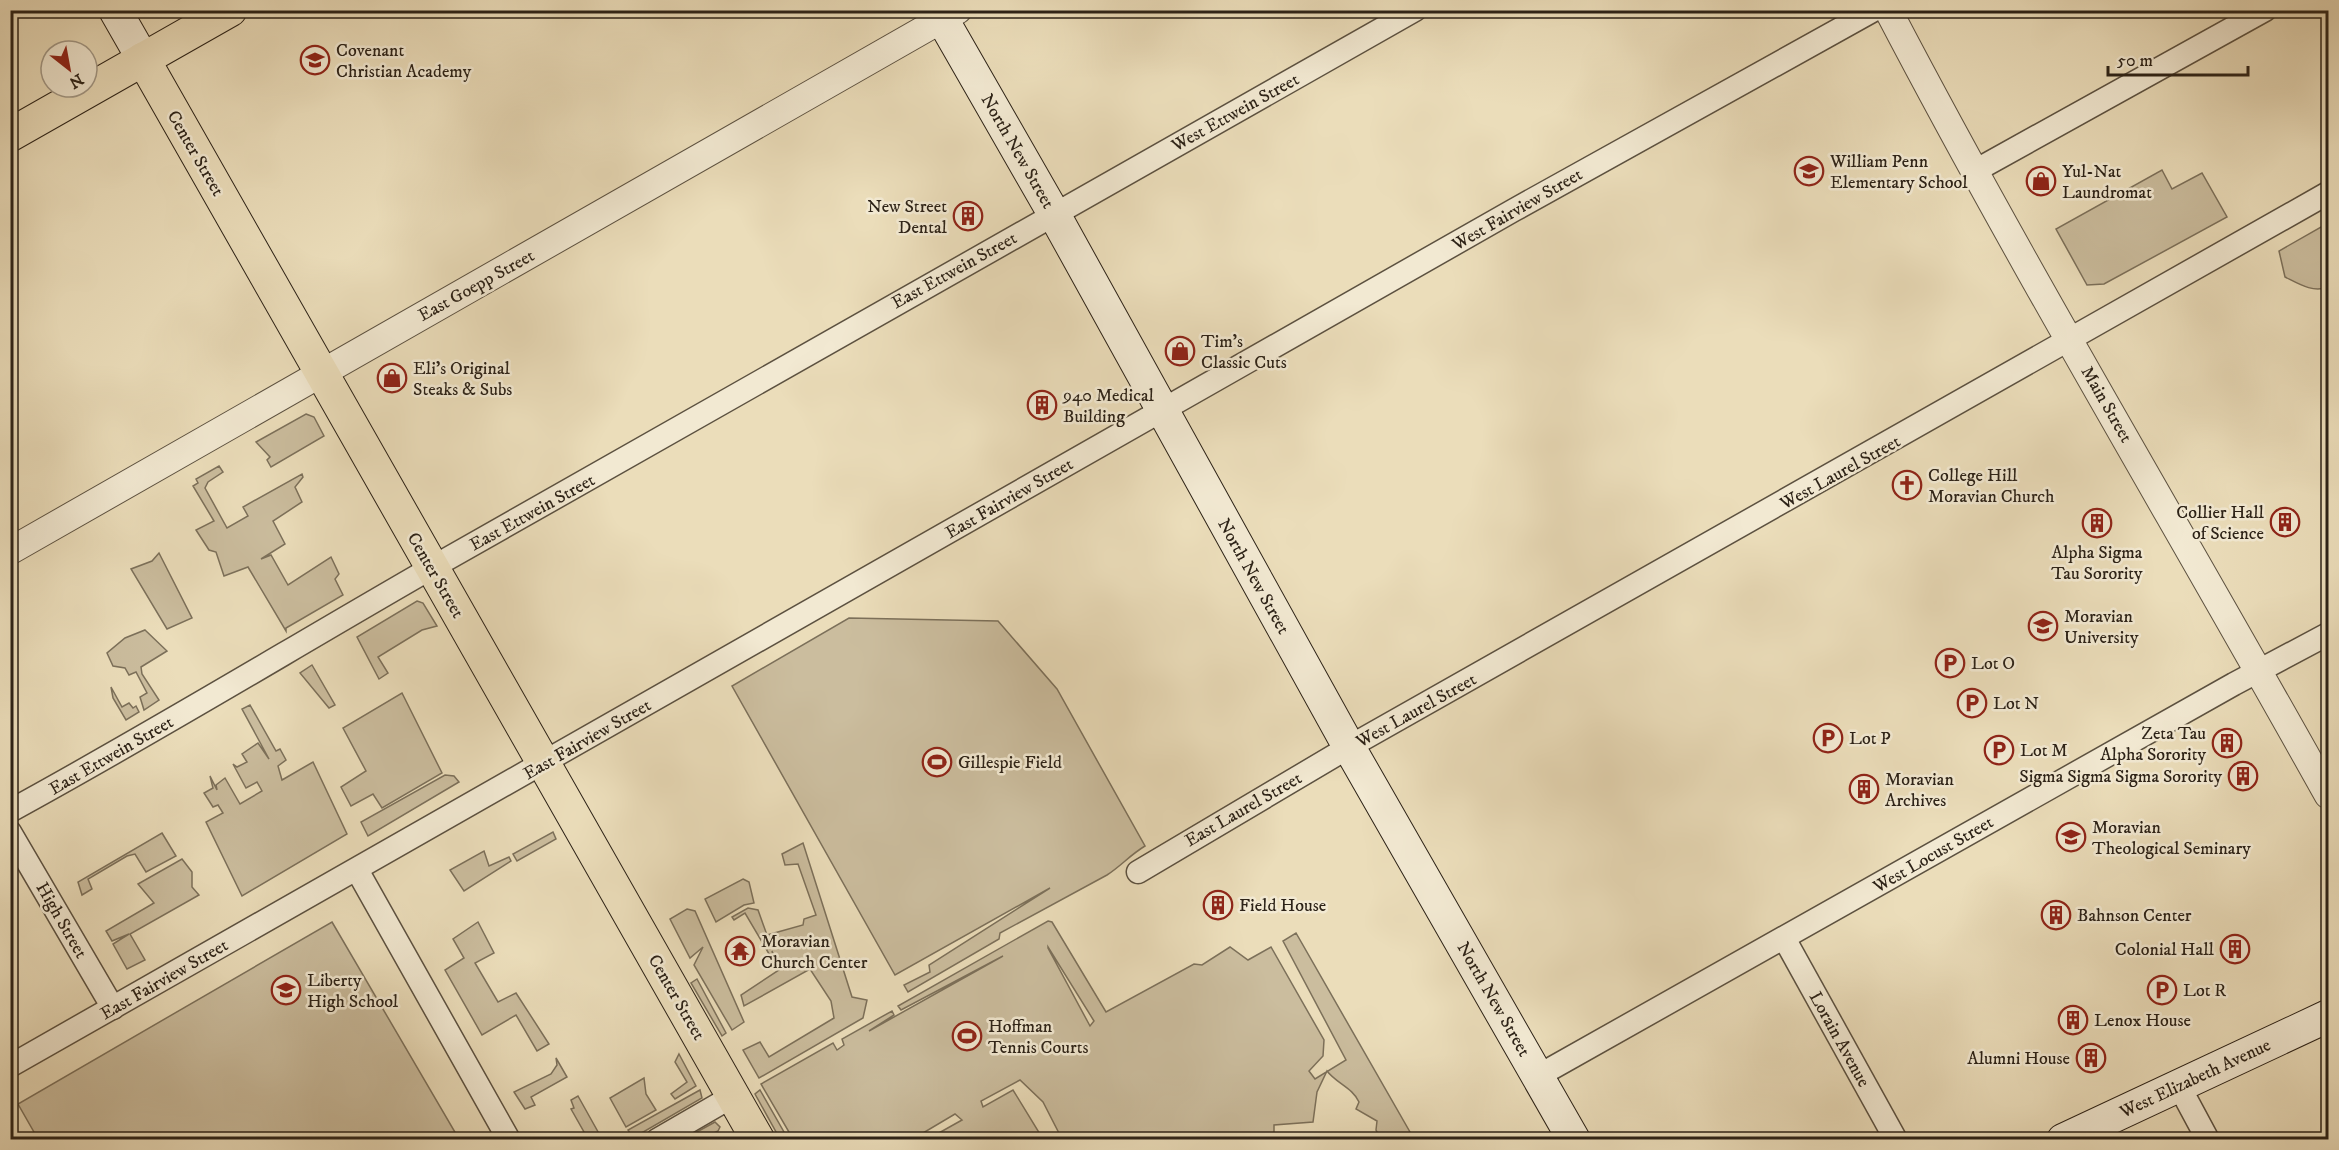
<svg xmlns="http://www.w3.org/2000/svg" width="2339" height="1150" font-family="'IM FELL DW Pica',serif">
<rect width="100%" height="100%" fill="#ebddba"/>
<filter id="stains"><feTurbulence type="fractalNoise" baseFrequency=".00333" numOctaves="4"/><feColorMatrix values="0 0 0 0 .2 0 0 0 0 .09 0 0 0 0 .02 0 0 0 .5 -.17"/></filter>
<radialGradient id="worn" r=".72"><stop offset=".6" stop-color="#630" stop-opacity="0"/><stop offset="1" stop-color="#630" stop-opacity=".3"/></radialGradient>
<!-- green -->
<g fill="#cbbd9e" stroke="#7c705a" stroke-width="1.5" fill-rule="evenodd">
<polygon points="2162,170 2172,189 2202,173 2227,217 2104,284 2087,285 2056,229"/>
<path d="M2328,223V287C2313,293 2299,284 2285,277L2279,251Z"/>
<polygon points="306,414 314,417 324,436 271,467 267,460 270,457 256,442"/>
<polygon points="219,466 223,472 208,482 205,488 227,528 248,516 243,507 302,474 303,477 295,487 302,502 273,521 285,544 261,559 271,555 288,585 331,557 339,574 335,579 343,595 286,628 286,631 248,567 224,576 216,552 209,550 196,530 214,521 193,486 198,483 196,479"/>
<polygon points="159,553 192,618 167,629 131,569 152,561"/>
<polygon points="417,601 423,603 437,626 422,630 378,657 388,673 379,679 357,637"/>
<path d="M849,618L998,621L1057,689L1145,846C1130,855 1121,866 1107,875L1000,933L999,939L908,992L904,985L930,972L929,965L1050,888L895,975L732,686Z"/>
<polygon points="145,630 167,651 141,667 142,674 159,700 144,710 140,697 147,693 136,672 129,675 125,668 113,666 107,653 125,638"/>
<polygon points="312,665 335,705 329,708 300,673"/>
<polygon points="111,687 122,707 129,703 133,708 136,706 139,712 126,720 113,698"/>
<polygon points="402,693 442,773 382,808 373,794 351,806 341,787 366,771 343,728"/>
<polygon points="250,705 276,751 280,749 286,760 278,766 282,780 313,762 347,834 242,896 206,822 223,813 218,805 213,807 204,793 213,788 210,776 217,790 216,785 225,778 240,804 262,791 257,782 246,788 233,764 237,767 247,762 242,754 258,743 269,759 242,709"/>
<polygon points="445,775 454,776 459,782 368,836 361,822"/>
<polygon points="553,832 556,839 517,861 513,854"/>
<polygon points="162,833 176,856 146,872 135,854 127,856 88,879 92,889 82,895 78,882"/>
<polygon points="803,843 852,997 867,1000 863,1018 759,1078 743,1050 760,1042 769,1057 834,1018 831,1001 810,969 744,1006 741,995 779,970 772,951 775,964 745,913 734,920 732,917 748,908 758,910 767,935 803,925 804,919 816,915 798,864 785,865 782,854"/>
<polygon points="484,851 489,866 509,857 511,861 464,891 450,870"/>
<polygon points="182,859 192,872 192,887 199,895 130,934 145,960 127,969 113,944 129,934 112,941 106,931 154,903 138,884"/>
<polygon points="743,879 749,882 754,903 744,905 716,922 705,899"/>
<polygon points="687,909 695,911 744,1022 732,1030 694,965 703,947 690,958 670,919"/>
<path d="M1048,921L1052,922L1106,1012L1194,964L1202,965L1230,947L1248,960L1271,947L1324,1040L1323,1056L1309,1071L1315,1079L1346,1060L1283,941L1296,933L1414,1139H1381L1376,1130L1377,1121L1356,1109L1359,1102C1353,1088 1336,1083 1327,1071L1317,1092L1313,1122L1274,1125V1135L1270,1139H1062L1043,1102L1020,1080L981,1101L983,1107L1013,1090L1043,1139H928L962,1120L955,1114L913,1139H793L761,1084L833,1043L837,1050L844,1045L842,1039L892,1011L894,1015L869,1031L1003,956L901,1010L898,1006ZM1048,947L1094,1021L1090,1026L1048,948Z"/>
<polygon points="332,922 459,1139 38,1139 18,1104"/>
<polygon points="478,922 494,953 475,963 498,1002 516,993 549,1044 537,1051 516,1015 482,1035 445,970 464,958 453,939"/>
<polygon points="697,979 726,1033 722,1036 691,983"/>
<polygon points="679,1054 696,1086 675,1099 671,1094 687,1082 675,1062"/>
<polygon points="556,1058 567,1077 531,1097 535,1105 525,1109 514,1092 551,1074 557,1065"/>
<polygon points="644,1078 646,1094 656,1110 626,1127 610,1098"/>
<polygon points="700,1090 702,1098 633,1138 628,1130"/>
<polygon points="760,1090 788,1139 780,1139 755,1094"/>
<polygon points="578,1096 602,1139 572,1139 584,1132 571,1109 574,1108 571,1100"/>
<polygon points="715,1122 720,1127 718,1131 702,1139 684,1139"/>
</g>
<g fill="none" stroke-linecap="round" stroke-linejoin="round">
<!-- minor casing -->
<g stroke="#5c5140" stroke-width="25">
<g id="minor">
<polyline points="1973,172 2265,10"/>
<path d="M10,811C153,733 292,648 433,567C759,380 1087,195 1415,10"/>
<polyline points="10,832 113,1008"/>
<polyline points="357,870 509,1140"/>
<polyline points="1138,872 1349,747 2328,193"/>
<polyline points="1784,938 1896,1140"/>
<polyline points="10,1066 1514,210 1874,10"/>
<polyline points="1538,1076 2234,684 2328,634"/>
<polyline points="2179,1086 2208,1140"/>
<polyline points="657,1140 733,1096"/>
</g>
</g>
<!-- tertiary casing -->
<g stroke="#5c5140" stroke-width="29">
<g id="tertiary">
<path d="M1888,10C2027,276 2182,533 2328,795"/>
<polyline points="10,551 958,10"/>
</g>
</g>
<!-- secondary casing -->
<g stroke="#2c2217" stroke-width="34">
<g id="secondary">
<polyline points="115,10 143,59"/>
<polyline points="937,10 1054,214 1349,747 1574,1140"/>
<polyline points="2063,1140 2328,1016"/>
</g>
</g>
<!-- primary casing -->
<g stroke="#2c2217" stroke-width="35">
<g id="primary">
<polyline points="143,59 758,1140"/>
<polyline points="10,135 230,10"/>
</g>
</g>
<!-- minor -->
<use href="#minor" stroke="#f2e9d2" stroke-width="22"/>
<!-- tertiary -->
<use href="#tertiary" stroke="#f2e9d2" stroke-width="27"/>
<!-- secondary -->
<use href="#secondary" stroke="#f2e9d2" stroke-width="32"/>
<!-- primary -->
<use href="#primary" stroke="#ebddba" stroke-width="33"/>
</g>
<!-- icons -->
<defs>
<g id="school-ring" transform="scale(1.5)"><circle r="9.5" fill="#f2e9d2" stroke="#8f2418" stroke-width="1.5"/><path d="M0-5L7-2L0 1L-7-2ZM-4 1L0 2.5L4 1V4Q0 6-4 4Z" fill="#8f2418"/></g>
<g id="shop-ring" transform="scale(1.5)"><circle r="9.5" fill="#f2e9d2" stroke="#8f2418" stroke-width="1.5"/><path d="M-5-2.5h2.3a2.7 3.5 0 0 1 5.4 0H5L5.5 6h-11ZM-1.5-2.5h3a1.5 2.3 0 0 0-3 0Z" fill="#8f2418"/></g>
<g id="building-ring" transform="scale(1.5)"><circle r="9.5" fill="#f2e9d2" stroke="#8f2418" stroke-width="1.5"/><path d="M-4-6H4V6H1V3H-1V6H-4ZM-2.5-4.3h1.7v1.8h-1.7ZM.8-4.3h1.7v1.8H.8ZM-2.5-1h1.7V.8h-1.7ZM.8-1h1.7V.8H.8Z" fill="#8f2418"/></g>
<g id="church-ring" transform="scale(1.5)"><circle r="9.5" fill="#f2e9d2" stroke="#8f2418" stroke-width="1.5"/><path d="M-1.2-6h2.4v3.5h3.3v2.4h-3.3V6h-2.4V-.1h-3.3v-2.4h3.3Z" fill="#8f2418"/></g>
<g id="university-ring" transform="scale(1.5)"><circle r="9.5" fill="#f2e9d2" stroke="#8f2418" stroke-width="1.5"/><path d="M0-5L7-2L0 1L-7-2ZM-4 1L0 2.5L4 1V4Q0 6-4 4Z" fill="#8f2418"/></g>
<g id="parking-ring" transform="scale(1.5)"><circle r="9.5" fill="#f2e9d2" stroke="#8f2418" stroke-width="1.5"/><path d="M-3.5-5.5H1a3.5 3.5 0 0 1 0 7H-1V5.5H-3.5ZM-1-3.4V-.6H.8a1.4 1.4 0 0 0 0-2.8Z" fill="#8f2418"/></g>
<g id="stadium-ring" transform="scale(1.5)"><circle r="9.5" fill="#f2e9d2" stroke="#8f2418" stroke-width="1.5"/><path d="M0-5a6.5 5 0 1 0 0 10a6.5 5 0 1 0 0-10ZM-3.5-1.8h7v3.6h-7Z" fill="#8f2418"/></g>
<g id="temple-ring" transform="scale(1.5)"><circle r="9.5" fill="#f2e9d2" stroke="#8f2418" stroke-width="1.5"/><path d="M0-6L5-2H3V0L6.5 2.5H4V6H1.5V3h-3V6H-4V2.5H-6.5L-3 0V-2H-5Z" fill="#8f2418"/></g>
</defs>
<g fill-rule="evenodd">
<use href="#school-ring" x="315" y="60"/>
<use href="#school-ring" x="1809" y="171"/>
<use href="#shop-ring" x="2041" y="181"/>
<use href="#building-ring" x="968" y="216"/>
<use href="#shop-ring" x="1180" y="351"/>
<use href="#shop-ring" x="392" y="378"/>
<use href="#building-ring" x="1042" y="405"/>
<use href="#church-ring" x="1907" y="485"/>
<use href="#building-ring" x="2285" y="522"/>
<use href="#building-ring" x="2097" y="523"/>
<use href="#university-ring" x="2043" y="626"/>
<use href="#parking-ring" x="1950" y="663"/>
<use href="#parking-ring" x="1972" y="703"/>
<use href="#parking-ring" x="1828" y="738"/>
<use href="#building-ring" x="2227" y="743"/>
<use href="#parking-ring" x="1999" y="750"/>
<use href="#stadium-ring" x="937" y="762"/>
<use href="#building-ring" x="2243" y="776"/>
<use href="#building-ring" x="1864" y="789"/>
<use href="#school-ring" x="2071" y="837"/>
<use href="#building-ring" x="1218" y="905"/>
<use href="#building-ring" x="2056" y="915"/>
<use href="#building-ring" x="2235" y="949"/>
<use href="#temple-ring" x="740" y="951"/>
<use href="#school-ring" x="286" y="990"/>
<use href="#parking-ring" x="2162" y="990"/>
<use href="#building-ring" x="2073" y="1020"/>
<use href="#stadium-ring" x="967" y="1036"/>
<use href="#building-ring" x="2091" y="1058"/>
</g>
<g text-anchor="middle" stroke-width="5" stroke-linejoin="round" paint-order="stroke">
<!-- poi labels -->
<g font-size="18" fill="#2c2217" stroke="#f2e9d2" text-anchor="start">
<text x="336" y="56">Covenant<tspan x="336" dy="21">Christian Academy</tspan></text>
<text x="1830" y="167">William Penn<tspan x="1830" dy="21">Elementary School</tspan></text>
<text x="2062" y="177">Yul-Nat<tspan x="2062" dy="21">Laundromat</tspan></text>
<text x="947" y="212" text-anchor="end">New Street<tspan x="947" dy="21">Dental</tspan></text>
<text x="1201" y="347">Tim's<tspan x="1201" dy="21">Classic Cuts</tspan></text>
<text x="413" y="374">Eli's Original<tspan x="413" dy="21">Steaks &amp; Subs</tspan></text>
<text x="1063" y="401">940 Medical<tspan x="1063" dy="21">Building</tspan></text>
<text x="1928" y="481">College Hill<tspan x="1928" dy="21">Moravian Church</tspan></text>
<text x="2264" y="518" text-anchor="end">Collier Hall<tspan x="2264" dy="21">of Science</tspan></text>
<text x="2097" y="558" text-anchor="middle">Alpha Sigma<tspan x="2097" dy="21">Tau Sorority</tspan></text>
<text x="2064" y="622">Moravian<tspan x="2064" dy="21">University</tspan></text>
<text x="1971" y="669">Lot O</text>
<text x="1993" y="709">Lot N</text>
<text x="2206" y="739" text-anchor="end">Zeta Tau<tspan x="2206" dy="21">Alpha Sorority</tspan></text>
<text x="1849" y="744">Lot P</text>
<text x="2020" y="756">Lot M</text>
<text x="958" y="768">Gillespie Field</text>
<text x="2222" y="782" text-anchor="end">Sigma Sigma Sigma Sorority</text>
<text x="1885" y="785">Moravian<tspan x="1885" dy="21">Archives</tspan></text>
<text x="2092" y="833">Moravian<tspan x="2092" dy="21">Theological Seminary</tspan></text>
<text x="1239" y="911">Field House</text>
<text x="2077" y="921">Bahnson Center</text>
<text x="761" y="947">Moravian<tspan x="761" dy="21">Church Center</tspan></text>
<text x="2214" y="955" text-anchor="end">Colonial Hall</text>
<text x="307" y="986">Liberty<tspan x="307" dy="21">High School</tspan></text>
<text x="2183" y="996">Lot R</text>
<text x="2094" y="1026">Lenox House</text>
<text x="988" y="1032">Hoffman<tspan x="988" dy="21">Tennis Courts</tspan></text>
<text x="2070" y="1064" text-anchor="end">Alumni House</text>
</g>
<!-- street labels -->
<g font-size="18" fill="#2c2217" stroke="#f2e9d2">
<text transform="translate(1235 112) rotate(-29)" y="6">West Ettwein Street</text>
<text transform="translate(1018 151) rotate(60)" y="6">North New Street</text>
<text transform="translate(196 153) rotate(60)" y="6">Center Street</text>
<text transform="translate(1517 209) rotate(-30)" y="6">West Fairview Street</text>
<text transform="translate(954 270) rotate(-29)" y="6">East Ettwein Street</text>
<text transform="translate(476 285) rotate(-29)" y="6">East Goepp Street</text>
<text transform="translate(2107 404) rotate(60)" y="6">Main Street</text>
<text transform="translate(1840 472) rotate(-29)" y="6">West Laurel Street</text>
<text transform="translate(1009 498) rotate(-30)" y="6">East Fairview Street</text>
<text transform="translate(532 512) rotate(-29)" y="6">East Ettwein Street</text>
<text transform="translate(436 575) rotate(60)" y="6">Center Street</text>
<text transform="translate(1254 576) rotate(61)" y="6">North New Street</text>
<text transform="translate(1416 710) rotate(-29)" y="6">West Laurel Street</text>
<text transform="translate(587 739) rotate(-30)" y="6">East Fairview Street</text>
<text transform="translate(111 755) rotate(-30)" y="6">East Ettwein Street</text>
<text transform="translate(1243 809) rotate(-30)" y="6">East Laurel Street</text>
<text transform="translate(1933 854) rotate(-30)" y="6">West Locust Street</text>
<text transform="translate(62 920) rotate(60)" y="6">High Street</text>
<text transform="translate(164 979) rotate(-30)" y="6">East Fairview Street</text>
<text transform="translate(677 997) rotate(60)" y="6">Center Street</text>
<text transform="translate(1494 999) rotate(60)" y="6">North New Street</text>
<text transform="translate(1840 1039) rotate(61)" y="6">Lorain Avenue</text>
<text transform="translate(2195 1078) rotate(-25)" y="6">West Elizabeth Avenue</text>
</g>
</g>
<!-- margin -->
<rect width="2339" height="1150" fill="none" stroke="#ebddba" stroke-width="36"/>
<rect x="12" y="12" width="2315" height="1126" fill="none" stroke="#2c2217" stroke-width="3"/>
<rect x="18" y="18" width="2303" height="1114" fill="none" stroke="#2c2217" stroke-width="1.5"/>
<!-- north arrow -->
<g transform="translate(69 69) rotate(149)"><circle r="28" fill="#f2e9d2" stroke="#a39987" stroke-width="1.5"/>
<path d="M0-4.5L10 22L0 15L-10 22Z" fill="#8f2418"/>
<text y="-9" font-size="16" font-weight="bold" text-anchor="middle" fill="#2c2217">N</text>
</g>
<!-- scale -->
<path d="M2108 66v9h140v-9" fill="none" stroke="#2c2217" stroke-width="3"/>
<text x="2117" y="66" font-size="18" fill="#2c2217" stroke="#f2e9d2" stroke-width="4.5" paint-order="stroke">50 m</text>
<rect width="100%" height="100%" filter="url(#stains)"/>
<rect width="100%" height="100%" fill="url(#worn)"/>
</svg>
